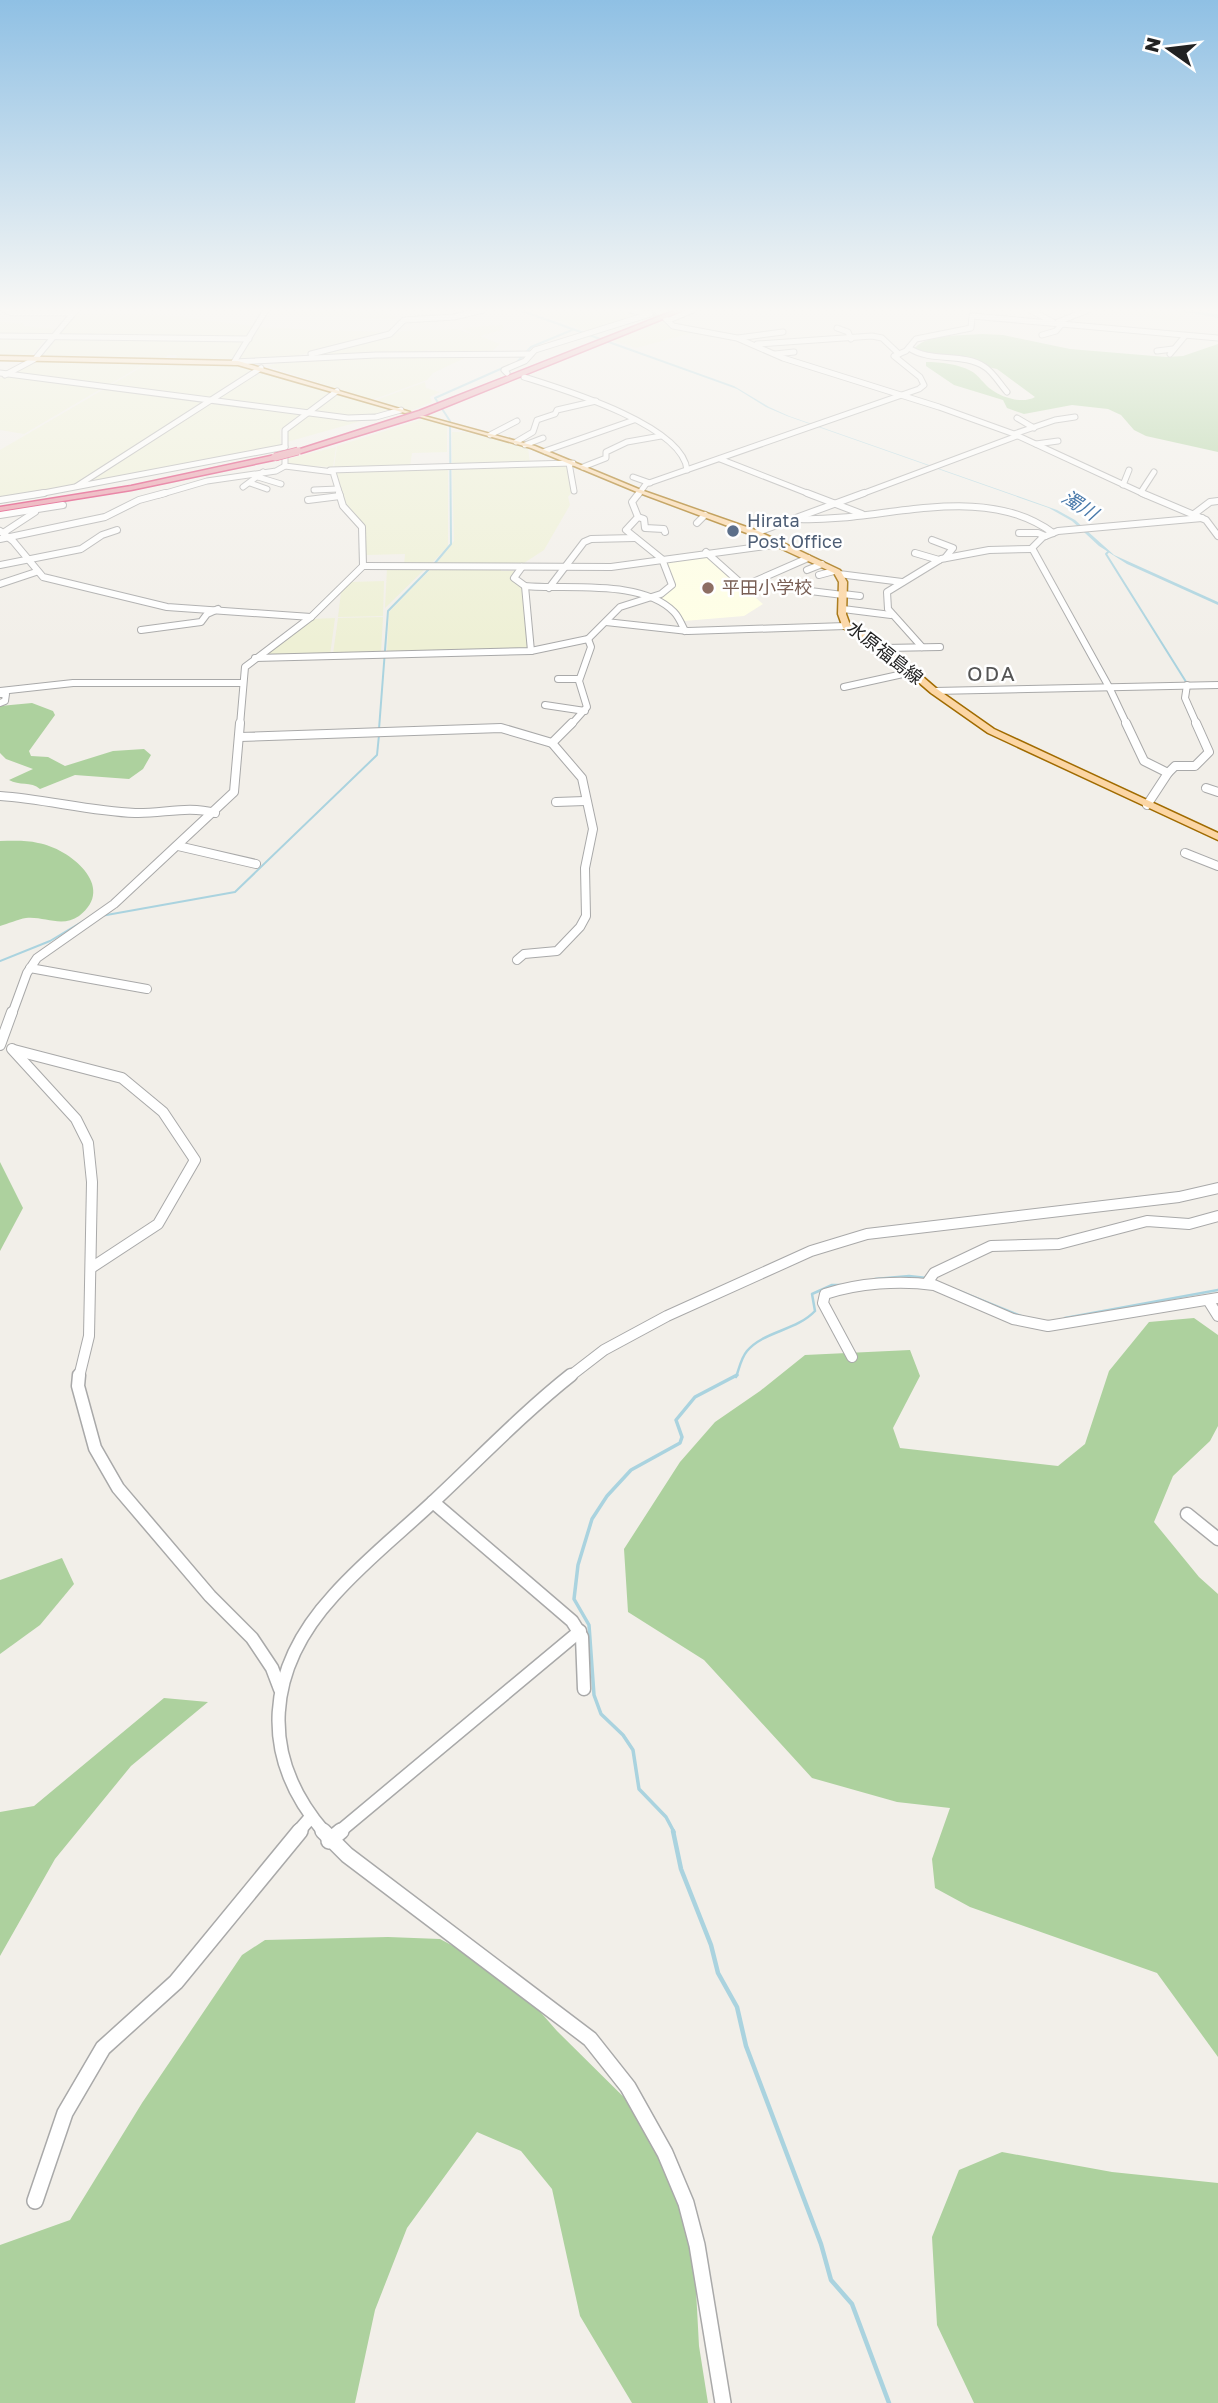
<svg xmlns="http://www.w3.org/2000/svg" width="1218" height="2403" font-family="'Golos Text','Noto Sans JP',sans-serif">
<rect width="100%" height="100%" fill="#f2efe9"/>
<!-- education -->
<polygon fill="#ffffe5" points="704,553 763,604 744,616 684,621 658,597 671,591 673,585 665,559"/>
<!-- farmland -->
<g fill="#eef0d5">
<polygon points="282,310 377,310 400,319 270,315 283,312"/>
<polygon points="529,310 627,310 645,314 590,332"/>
<polygon points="1093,310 1176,310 1186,312 1176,321"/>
<polygon points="76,314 165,315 254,326 247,338 57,336"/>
<polygon points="664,321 673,327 699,331 636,348 612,340"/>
<polygon points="0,322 24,323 23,326 54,329 49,336 0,336"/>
<polygon points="502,325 504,329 480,336 500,344 490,353 437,354 429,350 412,354 293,359 403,331 457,329 476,336 462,328"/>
<polygon points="259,327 320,330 388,332 285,359 239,360"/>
<polygon points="0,337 47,337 32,355 0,357"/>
<polygon points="55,337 247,339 232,360 175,360 177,355 168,355 165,359 39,355"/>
<polygon points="471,355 433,373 427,380 372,400 267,366 282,362 357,357"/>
<polygon points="34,360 149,361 107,386 10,373"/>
<polygon points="152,361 226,364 258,368 71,487 10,497 0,496 0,450"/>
<polygon points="261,370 334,390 306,411 215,399"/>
<polygon points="7,375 104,387 24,434 0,430 0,378"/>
<polygon points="425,382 426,388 440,392 430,397 432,402 410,411 376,400"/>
<polygon points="337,393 396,410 376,417 348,417 310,412"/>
<polygon points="212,401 302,413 280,430 281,446 80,487"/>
<polygon points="308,413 372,418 287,442 287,430"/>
<polygon points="423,419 447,426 447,452 412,453 410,466 334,468 337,446"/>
<polygon points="452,432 466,432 528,448 530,463 452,465"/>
<polygon points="336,447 333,467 287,465 287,459"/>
<polygon points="567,465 572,492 568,497 570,505 544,550 521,565 436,564 454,541 452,467"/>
<polygon points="448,467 448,546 430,565 404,565 405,554 366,555 365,527 347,508 334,470"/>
<polygon points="387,568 426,568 385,608"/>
<polygon points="432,568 501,568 501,571 517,571 512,579 524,588 529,649 387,652 389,612"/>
<polygon points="384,581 383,616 338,617 341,592 350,582"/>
<polygon points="383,617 381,653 333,654 338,618"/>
<polygon points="335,618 330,655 263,655 312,619"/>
</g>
<!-- forest -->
<g fill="#add19e">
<path d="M982,334L1003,335L1070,349L1166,357L1183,356L1218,344V452L1146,436L1134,430L1121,415L1108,409L1072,405L1024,414L1007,408L1003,400L954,385L926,366V362C941,362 958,364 971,371C979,375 984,385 992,390C1003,398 1023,404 1035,397L997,369L913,351C922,333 963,336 982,334Z"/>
<path d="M32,703L53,711L55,715L29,751L31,756L48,757L65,766L113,751L144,749L151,755L143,769L129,779L75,775L40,789C31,781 19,786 9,780L33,769L6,759L0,753V706Z"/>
<path d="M0,841C12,841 26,840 38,843C69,848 118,887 79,916C62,928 44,916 26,918C18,919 8,924 0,926Z"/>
<polygon points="0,1162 23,1208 0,1251"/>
<polygon points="1194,1318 1218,1335 1218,1426 1210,1441 1173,1476 1154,1522 1199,1577 1218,1594 1218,2057 1157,1973 970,1907 935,1888 932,1859 950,1808 897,1802 812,1778 704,1660 628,1612 624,1549 680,1462 715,1422 760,1391 805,1355 910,1350 920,1376 893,1428 900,1448 1058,1466 1085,1444 1109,1371 1149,1322"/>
<polygon points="62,1558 74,1584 40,1625 0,1654 0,1580"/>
<polygon points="164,1698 208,1702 131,1766 55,1859 0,1956 0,1812 34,1806"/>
<polygon points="388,1937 440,1939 508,1975 557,2031 651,2124 694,2252 699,2346 708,2403 632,2403 580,2316 552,2189 521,2151 477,2132 407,2228 375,2310 355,2403 0,2403 0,2245 70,2220 142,2103 242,1955 265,1940"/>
<polygon points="1002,2152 1112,2172 1218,2183 1218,2403 974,2403 937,2325 932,2237 959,2170"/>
</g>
<!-- water -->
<polygon fill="#aad3df" points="516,310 523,310 734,386 769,407 789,416 1057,510 1075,520 1114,555 1218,602 1218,605 1127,564 1099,546 1072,521 1049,508 787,416 766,407 737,389"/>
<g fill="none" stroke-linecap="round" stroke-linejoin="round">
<!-- stream-far3 -->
<g stroke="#aad3df" stroke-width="2">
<polyline points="517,362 531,347 572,330"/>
<polyline points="1108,552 1106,554 1188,685"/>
<polyline points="435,563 451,544 450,421 435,398 505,367"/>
<polyline points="379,729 388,611 430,568"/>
<polyline points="101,916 235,892 377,755 379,735"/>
<polyline points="0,961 50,941 85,920"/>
</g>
<!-- stream-far2 -->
<g stroke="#aad3df" stroke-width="2.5">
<polyline points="875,1279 909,1276 927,1278"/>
<polyline points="959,1291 1021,1316"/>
<polyline points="1065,1318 1218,1290"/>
<path d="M736,1377C739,1369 741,1358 747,1351C764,1331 796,1331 815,1311L812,1294L832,1285H841"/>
</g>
<!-- stream-far1 -->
<polyline stroke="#aad3df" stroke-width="3.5" points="674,1832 666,1817 639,1789 633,1750 623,1735 601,1714 594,1695 589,1625 574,1599 578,1565 592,1519 607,1496 631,1470 680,1443 682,1437 676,1420 695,1397 737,1375"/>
<!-- stream -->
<polyline stroke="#aad3df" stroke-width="4.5" points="673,1831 681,1869 711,1945 718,1973 737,2007 746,2046 821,2244 831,2280 852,2304 889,2403"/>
<!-- river -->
<polygon fill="#aad3df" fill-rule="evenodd" points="1182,310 1218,314 1218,318 1186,312"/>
<!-- minor-tunnel -->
<polyline stroke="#c8c6c1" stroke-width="5" stroke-dasharray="5 2.5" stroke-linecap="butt" points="653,315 665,318"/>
<!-- minor-far5 casing -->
<g stroke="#a9a9a9" stroke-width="7">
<g id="minor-far5">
<polyline points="5,310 12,313 73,313"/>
<polyline points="630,310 649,314"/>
<polyline points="1030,310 1053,322"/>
<polyline points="665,318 673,326 737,338 783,358 939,407 1014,434 1146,495"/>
<polyline points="669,320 693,310"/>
<polyline points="1058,322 1088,310"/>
<polyline points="837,328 848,332 851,339"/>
<polyline points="1042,335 1056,331 1061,325"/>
<polyline points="0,336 249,339"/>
<polyline points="738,338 783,332"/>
<polyline points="757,344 872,336 882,338 899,354"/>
<path d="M909,348C931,363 963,352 985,367C993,372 1000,384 1007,392"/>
<polyline points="1157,351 1173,349"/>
<polyline points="311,354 390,334 404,320 454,317 483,310"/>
<polyline points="775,354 794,352"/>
<polyline points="1170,354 1185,336"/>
<polyline points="234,362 376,355 531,354"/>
<polyline points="234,362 266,310"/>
<polyline points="0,373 348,418 376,417 401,410"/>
<polyline points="507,373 504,370 525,361 535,350 650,314"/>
<polyline points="5,375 35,359 76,310"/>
<path d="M524,377C562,389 683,425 687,470"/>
<polyline points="1017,418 1034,428"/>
<polyline points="1014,434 1055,420 1075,417"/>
<polyline points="490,435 517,421"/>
<polyline points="516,442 533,432 537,420 555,414 557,410 596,401"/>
<polyline points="1036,444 1058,441"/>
<polyline points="525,445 543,438"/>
<polyline points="285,447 285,430 337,391"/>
<polyline points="545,451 634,420"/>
<polyline points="285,456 285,466 333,472 340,495"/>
<polyline points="720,459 812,495"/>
<polyline points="569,463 574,491"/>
<polyline points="583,467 606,458 606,452 627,442 661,436"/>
<polyline points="330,470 573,463"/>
<polyline points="258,477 281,484"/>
<polyline points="633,477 650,483"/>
<polyline points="250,483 267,489"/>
<polyline points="1123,485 1129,470"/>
<polyline points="77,486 261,368"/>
<polyline points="243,487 263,472"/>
<polyline points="314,490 338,489"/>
<polyline points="1141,492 1154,472"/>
<polyline points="33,495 285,447"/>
<polyline points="159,495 207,481 276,471 285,466"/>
<polyline points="638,495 646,484 919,389 924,385 920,377 894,356 906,351 916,339 971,328 972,316 1218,338"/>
<polyline points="859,495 1017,436"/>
</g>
</g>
<!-- minor-far4 casing -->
<g stroke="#a9a9a9" stroke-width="8">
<g id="minor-far4">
<polyline points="807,493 862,514"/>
<polyline points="1142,493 1206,520 1218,536"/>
<polyline points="0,500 44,493"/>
<polyline points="308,500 340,496"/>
<polyline points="1194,514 1210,502 1218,501"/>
<polyline points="0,515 63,505"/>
<polyline points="638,517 644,519 645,528 664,529 665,532"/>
<path d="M798,519C879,523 982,480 1053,533"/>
<polyline points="697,523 705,515"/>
<polyline points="0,531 13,541 43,577 167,607 311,617"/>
<polyline points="3,533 35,512"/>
<polyline points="755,533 864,493"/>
<polyline points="1019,533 1038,533 1045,536"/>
<polyline points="0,539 105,517 139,500 165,493"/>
<polyline points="932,540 953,548 945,558"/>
<polyline points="706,552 744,586 808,558"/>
<polyline points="915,553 939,560"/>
<polyline points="0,565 81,549 102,535 117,530"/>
<polyline points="363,566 611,567 780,544"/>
<path d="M522,567L514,578L525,586C568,590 642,579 674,612C679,617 682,625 685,631"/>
<polyline points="807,570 822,564"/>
<polyline points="839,574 902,582"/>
<polyline points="819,575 834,571"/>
<polyline points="0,584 36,572"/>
<polyline points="525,586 531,651"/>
<polyline points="549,588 584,542 591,539 635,538"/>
<polyline points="802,590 843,595"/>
<polyline points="843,594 860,596"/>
<polyline points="843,609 891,615"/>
<polyline points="606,622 688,631 846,626"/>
<polyline points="141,630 201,622 207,614 218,609"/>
<polyline points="922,647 888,609 887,592 941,559 989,550 1032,549"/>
<polyline points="884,648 940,647"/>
<polyline points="255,658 531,651 588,639 620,607 661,594 672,585 662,559 626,530 638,517 632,502 639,493"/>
<polyline points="558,679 579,679"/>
<polyline points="1187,685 1185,698 1197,725"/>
<polyline points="844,687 912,672"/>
<polyline points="0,691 73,683 243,683"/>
<polyline points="934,691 1218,685"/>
<polyline points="0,694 6,694 5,701 0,703"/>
<polyline points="545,705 585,711"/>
<polyline points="240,725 245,667 311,617 363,566 362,527 343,506 339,493"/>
<polyline points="571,725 587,707 579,681 591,647 588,639"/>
<polyline points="1127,725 1109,687 1032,548 1043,537 1058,531 1202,518"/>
</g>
</g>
<!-- minor-far3 casing -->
<g stroke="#a9a9a9" stroke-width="10">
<g id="minor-far3">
<polyline points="1126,723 1144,761 1168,773 1147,805"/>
<polyline points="240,737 501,728 552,743"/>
<polyline points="1168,773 1175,766 1195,766 1209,752 1196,723"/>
<polyline points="1206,788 1218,792"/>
<path d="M0,796C45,799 89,811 135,813C162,814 188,805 215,813"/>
<polyline points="556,802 585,801"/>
<polyline points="178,846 256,864"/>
<polyline points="1185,853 1218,866"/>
<polyline points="517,960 524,954 557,951 580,927 586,916 585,868 593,829 582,778 552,743 572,723"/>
<polyline points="30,968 147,989"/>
<polyline points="12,1014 27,973 37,958 114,904 234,792 240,723"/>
</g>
</g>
<!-- minor-far2 casing -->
<g stroke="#a9a9a9" stroke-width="12">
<g id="minor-far2">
<polyline points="0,1045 12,1012"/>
<polyline points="12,1049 76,1119 88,1143 92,1182 89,1336 79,1377"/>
<polyline points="14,1050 122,1078 163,1112 195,1160 158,1224 91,1268"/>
<polyline points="927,1283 934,1273 991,1246 1059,1244 1147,1221 1189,1224 1218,1216"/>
<polyline points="1208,1300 1218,1316"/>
<path d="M852,1357L823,1303L825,1294C858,1283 900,1280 934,1285L1013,1319L1048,1326L1218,1298"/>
<polyline points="569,1377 604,1350 667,1316 811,1251 867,1234 1179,1197 1218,1188"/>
</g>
</g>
<!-- minor-far1 casing -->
<g stroke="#a9a9a9" stroke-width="15">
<g id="minor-far1">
<polyline points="79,1375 78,1386 95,1448 118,1488 210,1596 252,1638 272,1668 280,1689"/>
<polyline points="433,1502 572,1621 582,1637 584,1689"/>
<polyline points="1187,1514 1218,1539"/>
<polyline points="298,1832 311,1817"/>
<path d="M324,1832C258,1755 266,1669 334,1595C364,1561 401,1532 434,1501C479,1459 523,1413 571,1375"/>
<polyline points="339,1832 580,1631"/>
</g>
</g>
<!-- minor casing -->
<g stroke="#a9a9a9" stroke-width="18">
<g id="minor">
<polyline points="323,1831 347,1855 590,2039 628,2087 665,2153 686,2203 697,2245 723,2403"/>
<polyline points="329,1841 341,1831"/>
<polyline points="35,2201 65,2113 103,2048 176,1982 300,1831"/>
</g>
</g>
<!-- major casing -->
<g stroke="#a06b00" stroke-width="3">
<g id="major">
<polygon points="0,356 238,361 410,412 405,413 238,365 0,360"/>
<polygon points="417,414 535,446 641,490 758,531 840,570 847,582 846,614 850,625 887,646 937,689 994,729 1218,833 1218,840 988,733 931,693 881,650 843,628 838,614 839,582 834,573 752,535 637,492 531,448 417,416"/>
</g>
</g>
<!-- highway casing -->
<g stroke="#dc2a67" stroke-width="3">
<g id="highway">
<polygon points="676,310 685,310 425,415 301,453 294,451 419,411"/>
<polygon points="275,455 278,455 278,459 131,490 0,511 0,507 131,486"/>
</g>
</g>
<!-- minor-far5 -->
<use href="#minor-far5" stroke="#fff" stroke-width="5"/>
<!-- minor-far4 -->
<use href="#minor-far4" stroke="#fff" stroke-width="6"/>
<!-- minor-far3 -->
<use href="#minor-far3" stroke="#fff" stroke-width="8"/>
<!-- minor-far2 -->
<use href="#minor-far2" stroke="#fff" stroke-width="10"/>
<!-- minor-far1 -->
<use href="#minor-far1" stroke="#fff" stroke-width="12"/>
<!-- minor -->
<use href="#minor" stroke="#fff" stroke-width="15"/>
<!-- major -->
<use href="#major" fill="#fcd6a4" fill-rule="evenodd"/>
<!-- highway -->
<use href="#highway" fill="#e892a2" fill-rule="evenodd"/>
<!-- highway-bridge casing -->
<g stroke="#dc2a67" stroke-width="9" stroke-linecap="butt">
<polyline id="highway-bridge" points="275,457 298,451"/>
</g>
<!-- highway-bridge -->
<use href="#highway-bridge" stroke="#e892a2" stroke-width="7"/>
</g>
<!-- sky -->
<linearGradient id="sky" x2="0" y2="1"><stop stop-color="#8fc0e4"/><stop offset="0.48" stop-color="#f9f8f5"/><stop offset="1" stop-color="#f9f8f5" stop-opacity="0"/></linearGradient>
<rect width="1218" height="646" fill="url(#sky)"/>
<!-- markers -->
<circle fill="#5c6f8a" stroke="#fff" stroke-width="2.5" cx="733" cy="531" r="7"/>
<circle fill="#8d6e63" stroke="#fff" stroke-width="2.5" cx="708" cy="588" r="7"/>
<g text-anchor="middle" stroke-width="5" stroke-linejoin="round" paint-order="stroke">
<!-- far-service labels -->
<g font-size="18" fill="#4e5e75" stroke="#fff" text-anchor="start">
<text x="747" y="527">Hirata<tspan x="747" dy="21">Post Office</tspan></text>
</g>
<!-- far-education labels -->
<g font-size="18" fill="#785e54" stroke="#fff" text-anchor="start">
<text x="722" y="594">平田小学校</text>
</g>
<!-- far-street labels -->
<g font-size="18" fill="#222" stroke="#fff">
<text transform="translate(885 653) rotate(38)" y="6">水原福島線</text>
</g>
<!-- far-water labels -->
<g font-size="19" font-style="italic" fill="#4a7aab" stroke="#fff">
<text transform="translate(1080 505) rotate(33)" y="7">濁川</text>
</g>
<!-- far-quarter labels -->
<g font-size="21" letter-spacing="2" fill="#555" stroke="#fff">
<text x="992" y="681">ODA</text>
</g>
</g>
<!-- north arrow -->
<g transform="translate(1169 49) rotate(284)" stroke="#ffffff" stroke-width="5" paint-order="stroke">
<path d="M0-5L12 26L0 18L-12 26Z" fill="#222222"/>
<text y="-10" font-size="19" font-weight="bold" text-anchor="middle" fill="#222222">N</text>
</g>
</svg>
